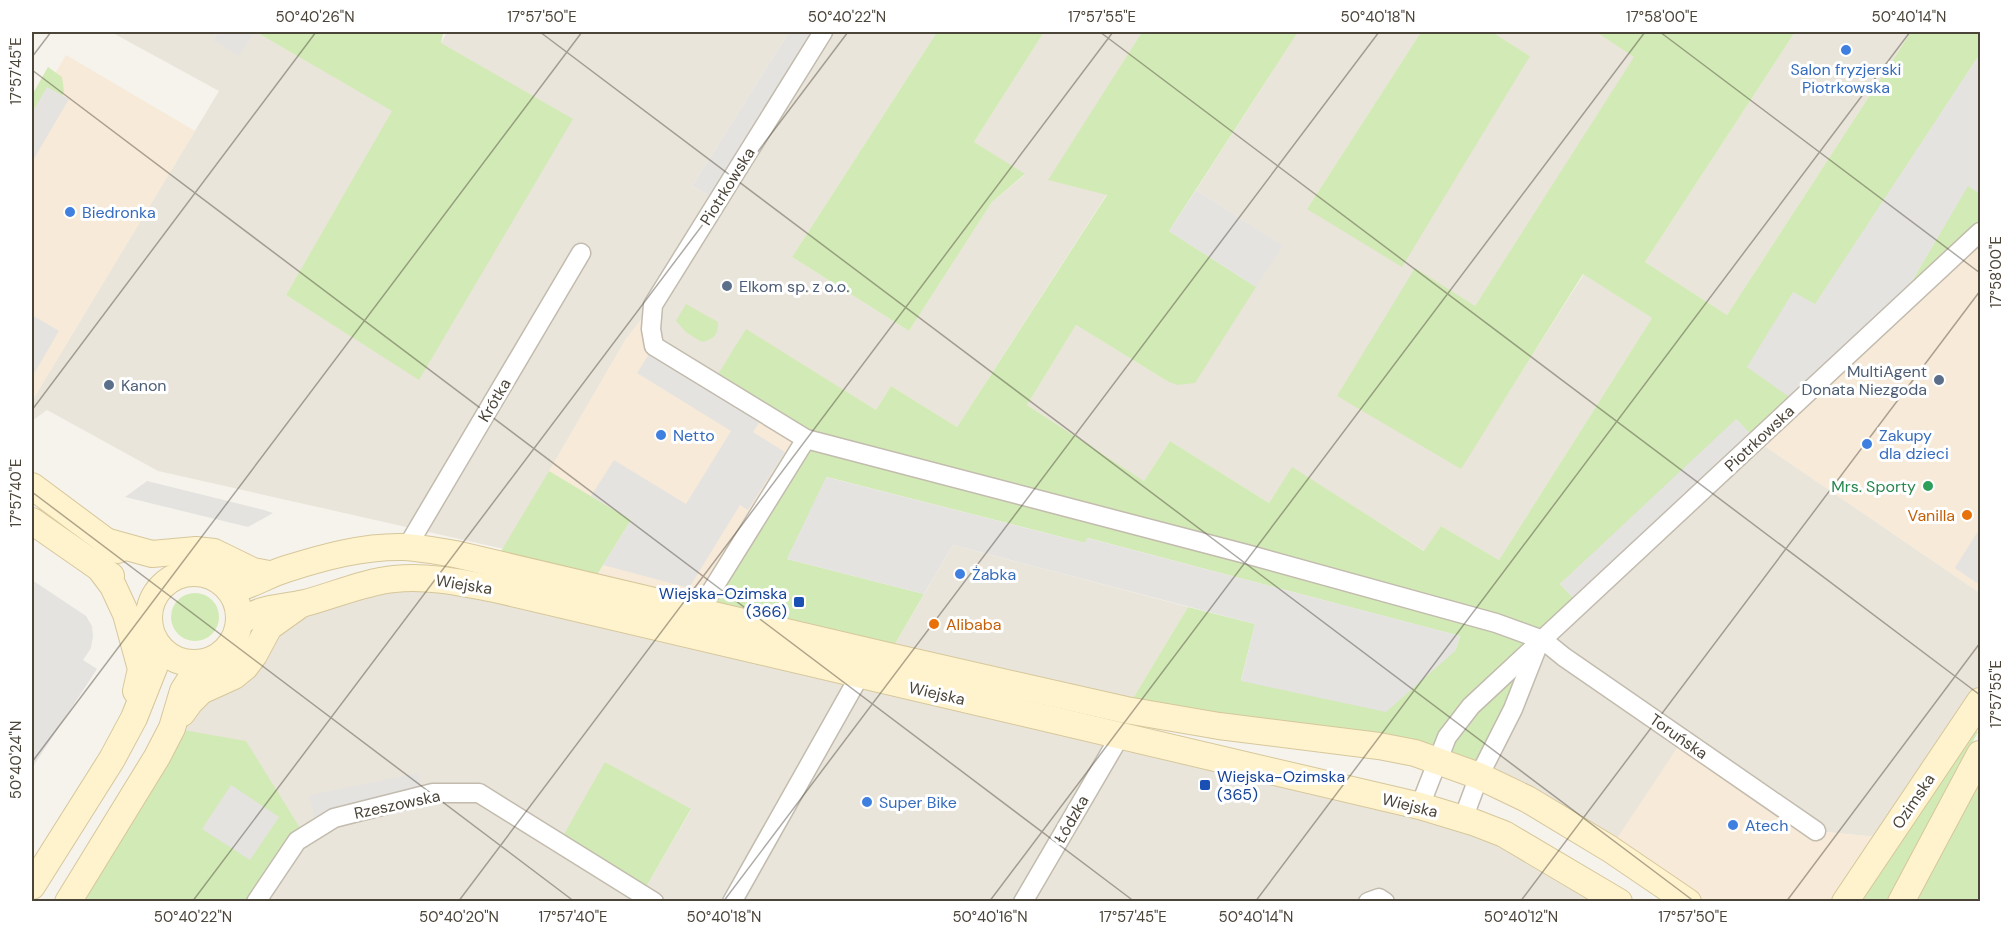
<svg xmlns="http://www.w3.org/2000/svg" width="2012" height="933" font-family="'DM Sans',sans-serif">
<rect width="100%" height="100%" fill="#f6f3ec"/>
<!-- residential -->
<g fill="#eae5da" fill-rule="evenodd">
<polygon points="111,32 218,32 213,40 256,32 393,111 286,295 419,379 441,43 447,32 789,32 692,186 718,201 823,32 937,32 792,257 909,331 992,202 1025,175 974,142 1044,32 1142,32 1049,180 1107,194 957,427 891,386 876,410 746,330 713,382 654,346 652,306 626,339 504,549 158,471 47,410 32,421 32,401 219,91"/>
<polygon points="1298,32 1421,32 1307,209 1530,56 1492,32 1596,32 1635,57 1475,306 1460,469 1584,274 1652,318 1499,560 1441,526 1425,551 1292,468 1269,503 1170,441 1144,481 1027,405 1076,325 1167,381 1282,246 1196,190"/>
<polygon points="1795,32 1911,32 1727,315 1645,262"/>
<polygon points="1756,440 1980,593 1980,695 1888,838 1816,831 1620,835 1610,849 1479,776 1539,644"/>
<polygon points="953,545 1188,607 1126,710 888,656"/>
<path d="M394,579L1420,806L1619,901H256L172,728L265,633ZM605,762L691,810L642,894Z"/>
</g>
<!-- commercial -->
<g fill="#f7ead8">
<polygon points="66,55 195,131 32,401 32,113"/>
<polygon points="1980,232 1980,593 1756,440"/>
<polygon points="653,305 654,346 806,439 699,611 590,586 631,520 549,471 626,339"/>
<polygon points="1683,739 1816,831 1888,838 1844,891 1828,902 1688,901 1610,849"/>
</g>
<!-- green -->
<g fill="#d2eab5">
<polygon points="256,32 438,32 443,34 441,43 573,119 419,380 286,295 392,111"/>
<polygon points="937,32 1044,32 974,142 1025,174 992,202 909,331 792,257"/>
<polygon points="1142,32 1298,32 1169,231 1256,287 1195,383 1177,385 1167,381 1076,325 1027,405 1144,481 1170,441 1269,503 1292,467 1424,551 1441,526 1499,560 1652,318 1583,274 1461,469 1337,396 1415,268 1475,306 1634,57 1596,32 1795,32 1645,262 1727,315 1911,32 1980,32 1980,54 1815,305 1793,292 1795,401 1756,440 1737,420 1560,584 1580,605 1539,644 1479,776 1126,710 1188,607 1255,624 1241,680 1455,651 1460,636 1088,538 1085,543 827,477 787,559 924,594 888,656 699,611 806,440 713,382 746,329 876,410 891,386 957,427 1107,195 1048,180"/>
<polygon points="1421,32 1492,32 1530,56 1402,267 1307,209"/>
<polygon points="48,67 62,77 64,91 62,96 47,88 32,113 32,95"/>
<polygon points="1968,185 1980,194 1980,232 1902,298"/>
<path d="M686,304L718,322C718,334 715,339 702,342L687,333L676,321Z"/>
<polygon points="549,471 631,520 590,586 494,563"/>
<circle cx="195" cy="617" r="24"/>
<polygon points="172,728 246,741 305,836 256,901 68,902"/>
<polygon points="1974,730 1978,732 1887,901 1860,902"/>
<polygon points="1980,754 1980,895 1976,901 1915,901"/>
<polygon points="605,762 691,809 642,894 559,843"/>
</g>
<!-- parking -->
<g fill="#e5e3e0">
<polygon points="218,32 254,32 239,56 213,40"/>
<polygon points="789,32 823,32 718,201 692,186"/>
<polygon points="1980,54 1980,194 1968,186 1902,298 1795,401 1747,367 1793,292 1815,304"/>
<polygon points="47,87 69,99 32,162 32,113"/>
<polygon points="1196,190 1283,246 1256,287 1169,231"/>
<polygon points="32,315 59,331 32,377"/>
<polygon points="654,346 765,414 753,432 785,452 748,510 740,505 689,588 603,565 631,520 591,496 614,460 686,504 731,431 637,373"/>
<polygon points="1736,419 1756,440 1580,605 1560,584"/>
<polygon points="826,477 1085,543 1087,538 1460,636 1455,651 1386,712 1241,681 1255,624 953,545 924,594 787,559"/>
<polygon points="147,481 264,510 273,513 248,527 125,497"/>
<polygon points="1980,528 1980,585 1955,568"/>
<polygon points="32,580 86,616 92,626 93,636 91,648 83,660 97,669 32,768"/>
<polygon points="418,773 423,796 317,829 309,795"/>
<polygon points="231,785 279,817 250,860 202,829"/>
</g>
<g fill="none" stroke-linecap="round" stroke-linejoin="round">
<!-- street casing -->
<g stroke="#c2bbae" stroke-width="21">
<g id="street">
<polyline points="823,32 653,305 651,329 654,346 806,439 1246,554 1496,623 1543,640 1564,657 1816,831"/>
<polyline points="407,547 581,253"/>
<polyline points="699,611 806,439"/>
<polyline points="1420,806 1447,737 1471,706 1980,232"/>
<polyline points="1463,819 1479,776 1513,709 1537,648"/>
<polyline points="256,902 297,841 334,818 433,793 479,793 654,902"/>
<polyline points="732,902 860,675"/>
<polyline points="1023,902 1120,736"/>
<polyline points="1368,902 1379,898 1385,902"/>
</g>
</g>
<!-- secondary casing -->
<g stroke="#d6c79b" stroke-width="28">
<g id="secondary">
<polyline points="32,486 118,550"/>
<polyline points="32,521 111,576"/>
<polyline points="105,541 152,554 196,550 214,552 253,571 269,574"/>
<polyline points="98,566 113,586 126,614 141,669 136,691"/>
<circle cx="194" cy="618" r="45"/>
<path d="M230,590C250,587 266,575 286,569C324,557 364,546 404,547C421,548 438,551 455,554L888,656L1126,710L1219,726L1379,746L1415,753L1479,776L1527,799L1610,849L1688,902"/>
<path d="M239,622C264,606 279,609 305,603C335,595 364,582 394,579C428,575 463,583 495,589L1420,806L1473,822L1504,834L1619,902"/>
<polyline points="182,713 190,702 201,691 234,676 245,667 254,655 269,627 297,607"/>
<polyline points="32,886 112,759 134,718 161,650"/>
<polyline points="68,902 157,757 172,728 183,691 200,664"/>
<polyline points="1845,902 1980,701"/>
<polyline points="1901,902 1980,754"/>
</g>
</g>
<!-- street -->
<use href="#street" stroke="#fff" stroke-width="18"/>
<!-- secondary -->
<use href="#secondary" stroke="#fff3cd" stroke-width="26"/>
</g>
<!-- ticks -->
<path fill="none" stroke="#4b4439" stroke-width="1.5" stroke-opacity="0.45" d="M540,32L1695,902M1100,32L1980,695M1660,32L1980,273M32,57L51,32M32,70L1135,902M32,410L316,32M32,492L575,902M32,762L582,32M192,902L848,32M458,902L1113,32M723,902L1379,32M989,902L1645,32M1255,902L1910,32M1520,902L1980,291M1786,902L1980,643"/>
<!-- markers -->
<g fill="#3f7fe0" stroke="#fff" stroke-width="2">
<circle cx="1846" cy="50" r="6"/>
<circle cx="70" cy="212" r="6"/>
<circle cx="661" cy="435" r="6"/>
<circle cx="1867" cy="444" r="6"/>
<circle cx="960" cy="574" r="6"/>
<circle cx="867" cy="802" r="6"/>
<circle cx="1733" cy="825" r="6"/>
</g>
<g fill="#5c6f8a" stroke="#fff" stroke-width="2">
<circle cx="727" cy="286" r="6"/>
<circle cx="1939" cy="380" r="6"/>
<circle cx="109" cy="385" r="6"/>
</g>
<circle fill="#2e9e5b" stroke="#fff" stroke-width="2" cx="1928" cy="486" r="6"/>
<g fill="#e8710a" stroke="#fff" stroke-width="2">
<circle cx="1967" cy="515" r="6"/>
<circle cx="934" cy="624" r="6"/>
</g>
<g fill="#1a4fb4" stroke="#fff" stroke-width="2">
<rect x="793" y="596" width="12" height="12" rx="3"/>
<rect x="1199" y="779" width="12" height="12" rx="3"/>
</g>
<g text-anchor="middle" stroke-width="6" stroke-linejoin="round" paint-order="stroke">
<!-- shop labels -->
<g font-size="16" fill="#366cbe" stroke="#fff" text-anchor="start">
<text x="1846" y="75" text-anchor="middle">Salon fryzjerski<tspan x="1846" dy="18">Piotrkowska</tspan></text>
<text x="82" y="218">Biedronka</text>
<text x="673" y="441">Netto</text>
<text x="1879" y="441">Zakupy<tspan x="1879" dy="18">dla dzieci</tspan></text>
<text x="972" y="580">Żabka</text>
<text x="879" y="808">Super Bike</text>
<text x="1745" y="831">Atech</text>
</g>
<!-- street labels -->
<g font-size="16" fill="#4b4439" stroke="#fff">
<text transform="translate(727 186) rotate(-58)" y="6">Piotrkowska</text>
<text transform="translate(494 400) rotate(-59)" y="6">Krótka</text>
<text transform="translate(1759 438) rotate(-43)" y="6">Piotrkowska</text>
<text transform="translate(464 584) rotate(9)" y="6">Wiejska</text>
<text transform="translate(937 693) rotate(13)" y="6">Wiejska</text>
<text transform="translate(1679 736) rotate(35)" y="6">Toruńska</text>
<text transform="translate(1913 801) rotate(-56)" y="6">Ozimska</text>
<text transform="translate(397 804) rotate(-12)" y="6">Rzeszowska</text>
<text transform="translate(1410 805) rotate(14)" y="6">Wiejska</text>
<text transform="translate(1071 819) rotate(-60)" y="6">Łódzka</text>
</g>
<!-- service labels -->
<g font-size="16" fill="#4e5e75" stroke="#fff" text-anchor="start">
<text x="739" y="292">Elkom sp. z o.o.</text>
<text x="1927" y="377" text-anchor="end">MultiAgent<tspan x="1927" dy="18">Donata Niezgoda</tspan></text>
<text x="121" y="391">Kanon</text>
</g>
<!-- leisure labels -->
<g font-size="16" fill="#27864d" stroke="#fff" text-anchor="end">
<text x="1916" y="492">Mrs. Sporty</text>
</g>
<!-- food labels -->
<g font-size="16" fill="#c56008" stroke="#fff" text-anchor="end">
<text x="1955" y="521">Vanilla</text>
<text x="946" y="630" text-anchor="start">Alibaba</text>
</g>
<!-- transit labels -->
<g font-size="16" fill="#164399" stroke="#fff" text-anchor="end">
<text x="787" y="599">Wiejska-Ozimska<tspan x="787" dy="18">(366)</tspan></text>
<text x="1217" y="782" text-anchor="start">Wiejska-Ozimska<tspan x="1217" dy="18">(365)</tspan></text>
</g>
</g>
<!-- border -->
<rect width="2012" height="933" fill="none" stroke="#ffffff" stroke-width="66"/>
<rect x="33" y="33" width="1946" height="867" fill="none" stroke="#4b4439" stroke-width="2"/>
<g font-size="15" text-anchor="middle" fill="#4b4439">
<text x="315" y="22">50°40'26"N</text>
<text x="542" y="22">17°57'50"E</text>
<text x="847" y="22">50°40'22"N</text>
<text x="1102" y="22">17°57'55"E</text>
<text x="1378" y="22">50°40'18"N</text>
<text x="1662" y="22">17°58'00"E</text>
<text x="1909" y="22">50°40'14"N</text>
<text transform="translate(16 71) rotate(-90)" y="5">17°57'45"E</text>
<text transform="translate(1996 272) rotate(-90)" y="5">17°58'00"E</text>
<text transform="translate(16 493) rotate(-90)" y="5">17°57'40"E</text>
<text transform="translate(1996 694) rotate(-90)" y="5">17°57'55"E</text>
<text transform="translate(16 760) rotate(-90)" y="5">50°40'24"N</text>
<text x="193" y="922">50°40'22"N</text>
<text x="459" y="922">50°40'20"N</text>
<text x="573" y="922">17°57'40"E</text>
<text x="724" y="922">50°40'18"N</text>
<text x="990" y="922">50°40'16"N</text>
<text x="1133" y="922">17°57'45"E</text>
<text x="1256" y="922">50°40'14"N</text>
<text x="1521" y="922">50°40'12"N</text>
<text x="1693" y="922">17°57'50"E</text>
</g>
</svg>
